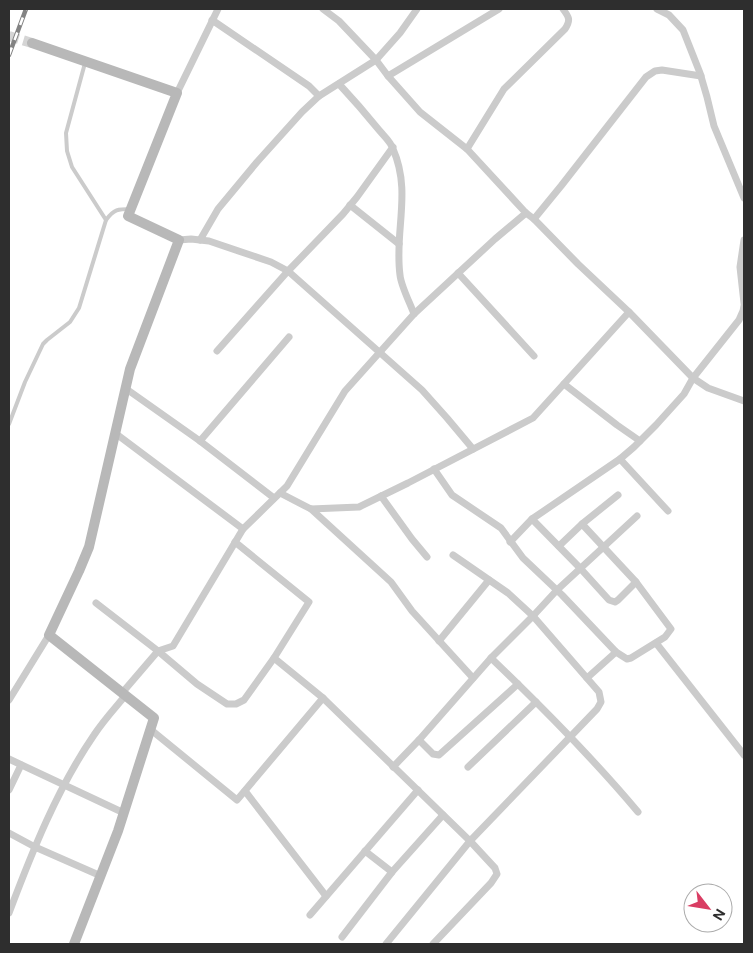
<svg xmlns="http://www.w3.org/2000/svg" width="753" height="953" font-family="'DM Sans',sans-serif">
<rect width="100%" height="100%" fill="#fff"/>
<g fill="none" stroke-linecap="round" stroke-linejoin="round">
<!-- secondary-tunnel -->
<polyline stroke="#d5d5d5" stroke-width="10" stroke-dasharray="10 5" stroke-linecap="butt" points="9,36 32,43"/>
<!-- lane -->
<g stroke="#cbcbcb" stroke-width="4">
<polyline points="85,63 66,133 67,151 72,167 106,220"/>
<path d="M9,424L25,382L43,344L47,340L70,322L79,308L106,220C114,209 118,209 131,209"/>
</g>
<!-- street -->
<g stroke="#cbcbcb" stroke-width="7">
<polyline points="323,9 339,21 376,60 388,76 420,112 467,149 526,213 534,219 578,264 629,312 693,378 708,388 744,401"/>
<polyline points="657,9 669,15 683,30 700,73 707,97 714,126 744,198"/>
<polyline points="212,20 309,86 319,96"/>
<polyline points="388,76 499,9"/>
<path d="M339,84C353,99 366,114 379,130C384,136 391,142 393,149C412,192 394,232 400,275C401,286 410,303 414,314"/>
<polyline points="177,93 218,9"/>
<path d="M467,149L504,89L565,29C571,20 569,17 563,9"/>
<polyline points="350,205 399,244"/>
<polyline points="534,219 561,186 646,77 655,71 662,70 701,76"/>
<polyline points="179,240 191,239 209,241 271,262 288,271 422,390 447,418 473,449"/>
<polyline points="200,240 218,209 257,162 302,112 319,96 376,60 400,33 417,9"/>
<polyline points="744,240 740,267 744,303"/>
<polyline points="458,273 534,356"/>
<polyline points="217,351 288,271 343,214 357,197 393,147"/>
<polyline points="564,384 617,425 640,441"/>
<polyline points="125,388 200,441 274,498"/>
<polyline points="115,433 243,529 173,646 158,651 122,693"/>
<polyline points="200,441 289,337"/>
<polyline points="620,459 668,511"/>
<polyline points="434,469 452,495 501,528 523,558 562,595 616,652 627,659 631,658 665,637 671,629 636,582 582,524"/>
<polyline points="280,493 311,509 359,507 408,483 533,418 629,312"/>
<polyline points="381,496 412,539 427,557"/>
<polyline points="311,509 391,582 412,611 473,678"/>
<polyline points="532,519 580,568 609,600 615,602 618,600 636,582"/>
<polyline points="243,529 287,486 345,391 414,314 495,239 526,213"/>
<polyline points="235,542 309,602 274,658 323,698"/>
<polyline points="510,542 532,519 620,459 634,447 656,425 684,394 693,378 739,320 743,311 744,306"/>
<polyline points="559,546 582,524 618,495"/>
<polyline points="96,603 158,651 197,684 227,704 236,704 244,700 274,658"/>
<polyline points="439,641 489,580"/>
<polyline points="656,643 744,755"/>
<path d="M491,658C542,707 592,757 638,812"/>
<polyline points="587,678 616,652"/>
<polyline points="9,700 49,635"/>
<polyline points="150,729 237,800 323,698 470,841 495,868 497,874 491,883 433,944"/>
<polyline points="419,740 433,754 439,755 518,684"/>
<polyline points="9,759 124,813"/>
<polyline points="393,767 419,740 491,658 533,616 557,590 637,516"/>
<polyline points="468,767 536,702"/>
<polyline points="9,790 21,765"/>
<polyline points="245,791 326,896"/>
<polyline points="9,833 35,847 101,876"/>
<polyline points="365,851 392,872"/>
<path d="M9,913C32,852 57,789 94,735C103,721 115,708 125,696"/>
<polyline points="310,915 418,790"/>
<polyline points="342,937 392,872 443,815"/>
<polyline points="386,944 470,841 597,709 601,702 599,692 533,616 508,593 453,555"/>
</g>
<!-- secondary -->
<polyline stroke="#b8b8b8" stroke-width="10" points="32,43 177,93 128,216 179,240 130,369 89,547 79,571 49,635 154,718 118,831 74,944"/>
<!-- rail casing -->
<g stroke="#838383" stroke-width="4.5">
<polyline id="rail" points="9,55 26,9"/>
</g>
<!-- rail -->
<use href="#rail" stroke="#fff" stroke-width="2.5" stroke-dasharray="8" stroke-linecap="butt"/>
</g>
<!-- border -->
<rect width="753" height="953" fill="none" stroke="#2e2e2e" stroke-width="20"/>
<!-- north arrow -->
<g transform="translate(708 908) rotate(121)"><circle r="24" fill="#ffffff" stroke="#ababab"/>
<path d="M0-4L9 19L0 12L-9 19Z" fill="#d93d63"/>
<text y="-8" font-size="14" font-weight="bold" text-anchor="middle" fill="#2e2e2e">N</text>
</g>
</svg>
